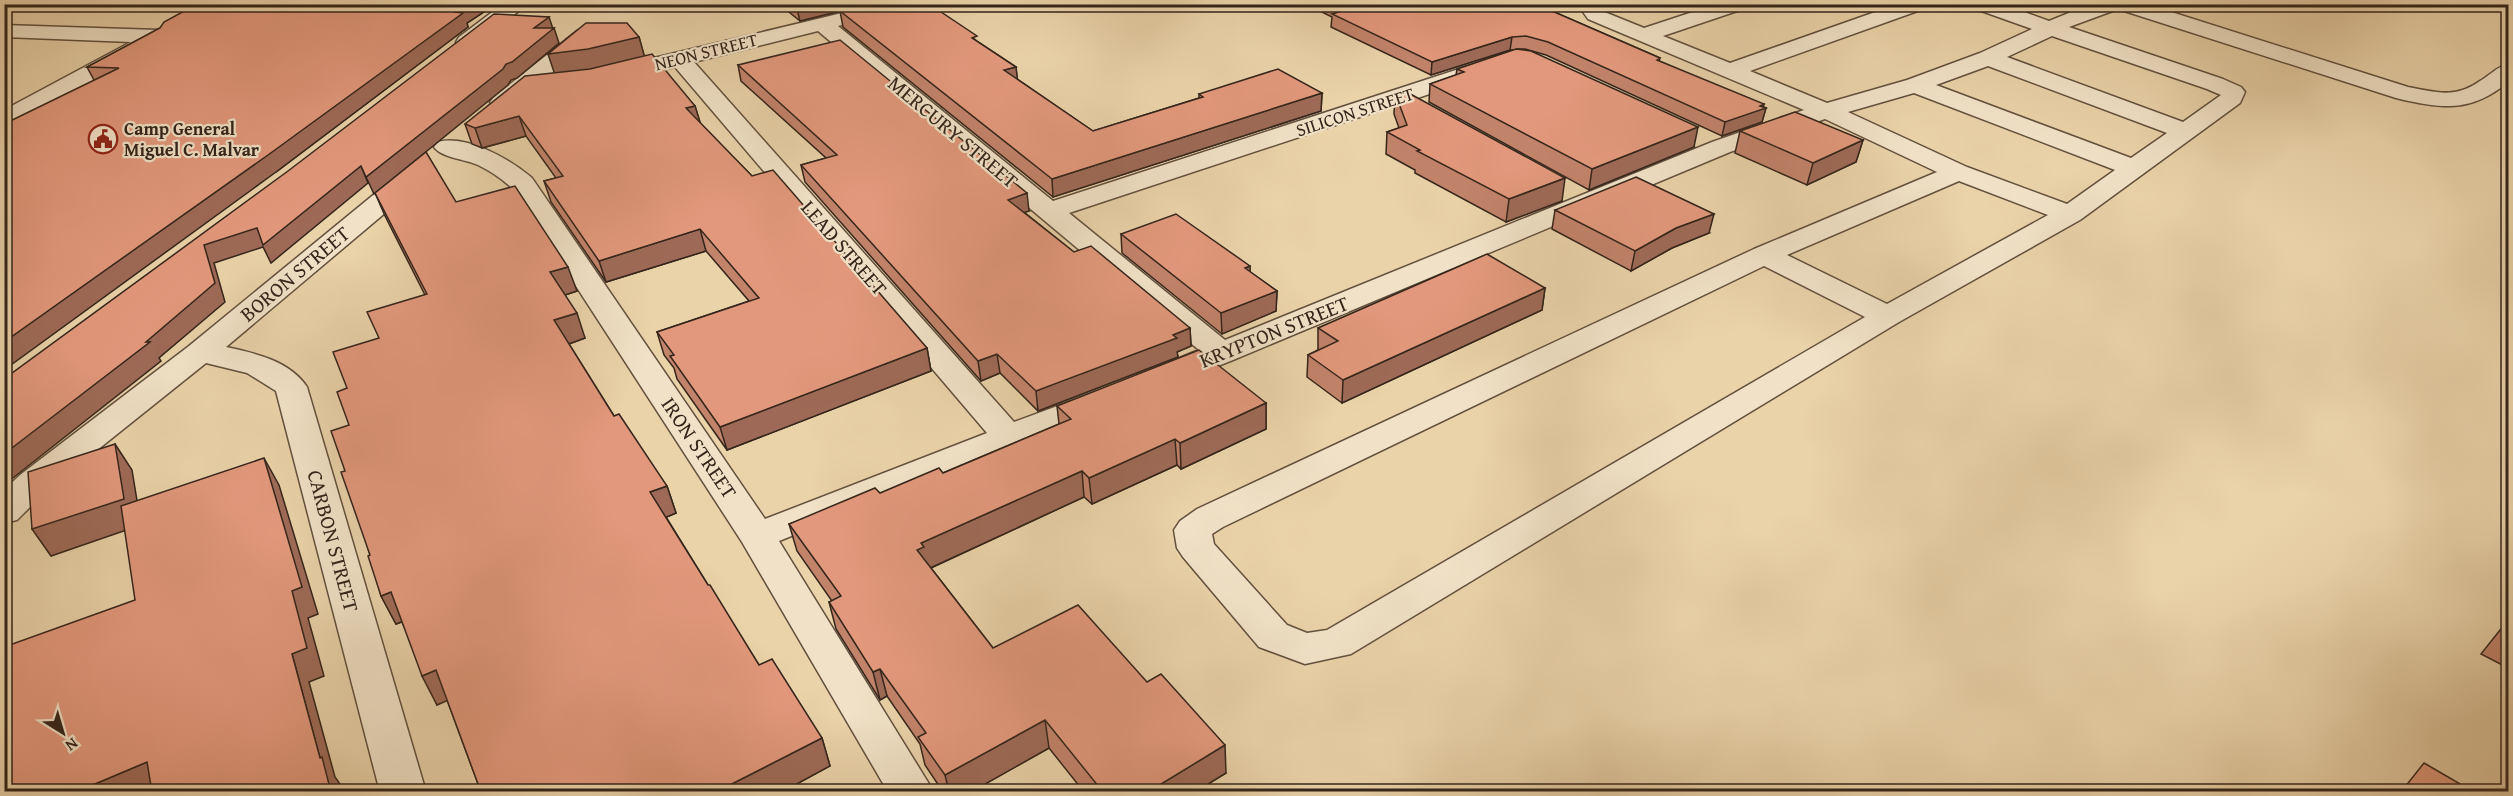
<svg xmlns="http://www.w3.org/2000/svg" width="2513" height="796" font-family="'Gentium Book Plus',serif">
<rect width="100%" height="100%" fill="#ead2a9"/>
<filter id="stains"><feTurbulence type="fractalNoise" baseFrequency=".00333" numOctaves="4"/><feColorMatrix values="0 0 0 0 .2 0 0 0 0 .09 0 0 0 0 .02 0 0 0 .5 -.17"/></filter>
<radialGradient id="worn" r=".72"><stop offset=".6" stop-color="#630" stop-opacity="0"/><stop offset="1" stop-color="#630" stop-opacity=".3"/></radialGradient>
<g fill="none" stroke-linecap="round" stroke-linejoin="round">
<!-- minor casing -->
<g stroke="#62503e" stroke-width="3">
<g id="minor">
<polygon points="503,4 527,4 475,47 467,49 459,47 456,42 459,37"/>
<path d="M1584,4H1608L1602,11L1644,28L1717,4H1749L1746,8L1663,36L1730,63L1898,4H1929L1926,8L1750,71L1827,103L1907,80L1980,53L2032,29L1973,8L1970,4H2002L2049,21L2091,4H2146L2408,87C2436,92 2455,99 2480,81C2490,75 2497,67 2508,64V82C2471,113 2441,109 2396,98L2118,9L2069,27L2223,79L2241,87L2245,92L2240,103L2080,220L1899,322L1351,654L1305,664L1259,647L1183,557L1177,548L1174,530L1180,521L1197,509L1754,249L1937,172L1825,119L1730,152L1233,360L1180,381L1169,384L1158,381L1153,374L1158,367L1199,350L818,31L694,62L1014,422L1101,390L1113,393L1118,400L1113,407L779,541L934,792H888L742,542L513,189C502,179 491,171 478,165C465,159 442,158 434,147L438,142C467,134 511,160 532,178L765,519L987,433L675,67L662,70L654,68L651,63L654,58L842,13L849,15L853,19L849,23L838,26L1053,201L1465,67L1473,65L1481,67L1484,72L1481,77L1069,213L1225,340L1712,142L1804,110L1588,19L1581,9ZM2052,36L2207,89L2221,95L2183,122L2007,57ZM1988,66L2167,133L2131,158L1936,85ZM1914,93L2115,170L2067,204L1967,167L1848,112ZM1959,181L2048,215L1887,304L1787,255ZM1764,266L1865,317L1327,630L1307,633L1287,625L1214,544L1212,534L1223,527Z"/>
<polygon points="4,25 158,30 166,31 169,36 166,41 13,125 4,127 4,110 131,42 4,37"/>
<polygon points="585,30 593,31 596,36 593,41 510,107 502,109 494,107 490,102 494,97 577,31"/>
<path d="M414,167L423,169L427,175L423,181L226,347C255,353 290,361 307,387L426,792H380L276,391L247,373L206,363L46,491L17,520L4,523V490L20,475L189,346L405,169Z"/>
</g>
</g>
<!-- minor -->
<use href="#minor" fill="#f1e2c7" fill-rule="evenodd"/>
</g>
<!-- wall -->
<g fill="#c2836b" stroke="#34251b" stroke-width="1.5">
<polygon points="197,4 496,4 467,23 468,27 276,172 94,80 87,67 160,28"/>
<polygon points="783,4 929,4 977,41 1016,67 1017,79 1093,131 1199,98 1199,94 1322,93 1321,111 1053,197 843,27 840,11 800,21 784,8"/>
<polygon points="1306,4 1536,4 1660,58 1659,61 1766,108 1762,122 1722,136 1546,55 1525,49 1518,49 1694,147 1589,190 1429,102 1430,84 1456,75 1457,69 1515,50 1510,50 1431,75 1331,27 1332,17"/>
<polygon points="639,37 644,56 695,106 700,123 752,176 927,348 931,371 727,450 677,379 674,368 664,355 657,332 749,301 706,251 606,282 551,202 544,181 556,178 526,136 482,148 472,144 465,124 554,73"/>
<polygon points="738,65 1029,211 1024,212 1074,252 1190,328 1191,346 1177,352 1178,357 1038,411 1000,373 981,381 805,182 801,165 826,158 741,81"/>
<polygon points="1395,93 1562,201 1506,222 1415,173 1415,170 1386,154 1387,132 1399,128 1394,114"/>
<polygon points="2508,129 2508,143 2502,141"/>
<polygon points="1740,131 1863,140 1856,162 1807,185 1735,153"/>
<polygon points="375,193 456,202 577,291 565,295 585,338 569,344 614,416 667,486 676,513 666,517 708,585 759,665 822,738 830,766 782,792 481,792 447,700 437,705 402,622 396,624 381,596 370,555 345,471 349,425 347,388 379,338 425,295 385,216"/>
<polygon points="1555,210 1709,233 1672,248 1631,271 1552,229"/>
<polygon points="1121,234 1250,272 1277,291 1276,311 1222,334 1122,253"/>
<polygon points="1545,288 1542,310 1342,403 1307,377 1308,355 1318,350 1318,328"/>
<polygon points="1266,403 1266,429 1181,469 1177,465 1092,504 1084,497 931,568 993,648 1226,773 1195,792 1084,792 1049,748 971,792 943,792 925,765 920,744 887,696 880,700 836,629 829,602 832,601 797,551 789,524 943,473 1059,424 1057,406"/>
<polygon points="2508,620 2508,668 2481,654"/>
</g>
<!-- shaded-wall -->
<g fill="#9e6a57" stroke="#34251b" stroke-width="1.5">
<polygon points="468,4 496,4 467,23 468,27 276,172 4,370 4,342 455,12"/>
<polygon points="853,4 853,8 800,21 796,5"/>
<polygon points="549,17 553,29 554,28 559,43 517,78 511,80 508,85 374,194 366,177 506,64 534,28"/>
<polygon points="639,37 645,58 595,70 555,75 548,54"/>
<polygon points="1512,37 1510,50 1431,75 1432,62"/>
<polygon points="1016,67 1018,84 1004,70"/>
<polygon points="1322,93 1321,111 1053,197 1052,179"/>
<polygon points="1764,104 1763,109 1766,108 1762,122 1722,136 1725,122"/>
<polygon points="695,106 701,125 686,108"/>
<polygon points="519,116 526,136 482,148 475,128"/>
<polygon points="1698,127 1694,147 1589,190 1592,169"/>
<polygon points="1863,140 1856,162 1807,185 1813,163"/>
<polygon points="361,166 368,183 271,263 263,247 214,263 225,302 159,358 161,361 4,485 4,454 204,245"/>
<polygon points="1565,178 1562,201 1506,222 1509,199"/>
<polygon points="1027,193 1029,211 1010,217 1008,200"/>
<polygon points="1714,214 1709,233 1672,248 1631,271 1635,251 1676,228"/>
<polygon points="700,229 706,251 606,282 599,261"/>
<polygon points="1250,266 1251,286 1245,268"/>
<polygon points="568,267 577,291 559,297 550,272"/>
<polygon points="1545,288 1542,310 1342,403 1343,380"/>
<polygon points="1277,291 1276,311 1222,334 1221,313"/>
<polygon points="577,313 585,338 563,346 554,320"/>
<polygon points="1190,328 1191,346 1177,352 1178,357 1038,411 1036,391"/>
<polygon points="927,348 931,371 727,450 720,427"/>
<polygon points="997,354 1000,373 981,381 978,361"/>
<polygon points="1266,403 1266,429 1181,469 1180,443"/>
<polygon points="1175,439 1177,465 1092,504 1089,478"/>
<polygon points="115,444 132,470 141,525 51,556 32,529"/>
<polygon points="264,458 279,485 318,614 308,618 324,676 309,682 335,777 340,784 342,792 331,792 320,758 292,654 292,591"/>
<polygon points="1082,471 1084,497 928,569 917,550 921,543"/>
<polygon points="667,486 676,513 660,520 650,492"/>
<polygon points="391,592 406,620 396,624 381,596"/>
<polygon points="880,669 887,696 880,700 873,672"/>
<polygon points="436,670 451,699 437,705 422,676"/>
<polygon points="1045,720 1049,748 971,792 949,792 945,775"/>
<polygon points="822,738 830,766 782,792 716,792"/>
<polygon points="1225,745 1226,773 1195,792 1148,792"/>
<polygon points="147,762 164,792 76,792"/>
</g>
<!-- building -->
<g fill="#e2987c" stroke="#34251b" stroke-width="1.5">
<polygon points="197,4 468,4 455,12 463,13 268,155 4,342 4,124 119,68 87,67 160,28 164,22"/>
<polygon points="861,4 929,4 977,36 972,38 1016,67 1004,70 1093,131 1203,97 1199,94 1278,69 1322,93 1052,179 840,11"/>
<polygon points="1332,4 1536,4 1660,58 1657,60 1764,104 1760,106 1766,108 1725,122 1548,42 1526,36 1512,37 1432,62 1332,14 1345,10"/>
<polygon points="494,14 549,17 534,28 554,28 512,62 506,64 503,69 366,177 361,166 263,245 257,228 204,245 215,283 146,342 150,342 4,454 4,379 288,171"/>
<polygon points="586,23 627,23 639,37 588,49 548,54"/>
<polygon points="840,40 1027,193 1008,200 1074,252 1091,246 1190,328 1173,335 1177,338 1036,391 997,354 978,361 801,165 837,155 738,65"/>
<polygon points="1516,49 1531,51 1698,127 1592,169 1430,84 1464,72 1457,69"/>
<polygon points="652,54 695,106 686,108 752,176 773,170 927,348 720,427 670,356 674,355 657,332 759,298 700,229 599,261 544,181 563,176 519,116 475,128 465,124 525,76 590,69"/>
<polygon points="1403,90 1565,178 1509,199 1417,151 1420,150 1387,132 1407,125 1395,93"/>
<polygon points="1795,112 1863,140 1813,163 1740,131"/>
<polygon points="426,152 456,202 515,186 568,267 550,272 577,313 554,320 614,416 619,414 667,486 650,492 708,585 710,585 759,665 772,659 822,738 716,792 481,792 436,670 422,676 391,592 381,596 368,556 370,555 341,472 345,471 331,431 349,425 337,392 347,388 333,352 379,338 367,312 427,294 375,193"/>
<polygon points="1636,177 1714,214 1676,228 1635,251 1555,210"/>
<polygon points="1176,214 1250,266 1245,268 1277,291 1221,313 1121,234"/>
<polygon points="1487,254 1545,288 1343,380 1308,355 1338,341 1318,328"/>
<polygon points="1199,350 1266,403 1180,443 1175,439 1089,478 1082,471 921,543 924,547 917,550 993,648 1078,605 1147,682 1161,674 1225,745 1148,792 1103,792 1045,720 945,775 918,737 926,733 880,669 873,672 829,602 841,596 789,524 875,488 880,493 939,468 943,473 1071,419 1057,406"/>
<polygon points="115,444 124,499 32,529 28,472"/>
<polygon points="264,458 302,587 292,591 307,648 292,654 320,758 322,757 331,792 152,792 147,762 76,792 4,792 4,647 135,600 121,506"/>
<polygon points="2508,620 2508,630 2503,627"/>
<polygon points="2424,763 2474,792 2401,792"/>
</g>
<!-- icons -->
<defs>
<g id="civic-ring" transform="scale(1.5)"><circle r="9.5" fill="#f1e2c7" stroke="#8f2418" stroke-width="1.5"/><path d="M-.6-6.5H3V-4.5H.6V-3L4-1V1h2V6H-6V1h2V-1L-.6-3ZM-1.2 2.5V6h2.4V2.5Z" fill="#8f2418"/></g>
</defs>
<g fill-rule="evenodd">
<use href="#civic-ring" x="103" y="139"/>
</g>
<g text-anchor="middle" stroke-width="4.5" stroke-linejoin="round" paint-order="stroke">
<!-- far-street labels -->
<g font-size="18" fill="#34251b" stroke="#f1e2c7">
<text transform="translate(706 52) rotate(-14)" y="6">NEON STREET</text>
<text transform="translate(1355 112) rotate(-18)" y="6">SILICON STREET</text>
</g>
<!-- far-poi labels -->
<g font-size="18" font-weight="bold" fill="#34251b" stroke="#f1e2c7" text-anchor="start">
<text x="124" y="135">Camp General<tspan x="124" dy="21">Miguel C. Malvar</tspan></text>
</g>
<!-- street labels -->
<g font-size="21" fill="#34251b" stroke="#f1e2c7">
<text transform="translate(953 132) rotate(40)" y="7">MERCURY STREET</text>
<text transform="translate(844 248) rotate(49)" y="7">LEAD STREET</text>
<text transform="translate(295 274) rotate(-40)" y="7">BORON STREET</text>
<text transform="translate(1274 332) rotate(-22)" y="7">KRYPTON STREET</text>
<text transform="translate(699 448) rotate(56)" y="7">IRON STREET</text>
<text transform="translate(333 541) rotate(75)" y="7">CARBON STREET</text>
</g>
</g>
<!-- margin -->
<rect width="2513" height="796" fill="none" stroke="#ead2a9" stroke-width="24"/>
<rect x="6" y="6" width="2501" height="784" fill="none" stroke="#34251b" stroke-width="3"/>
<rect x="12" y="12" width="2489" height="772" fill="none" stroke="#34251b" stroke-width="1.5"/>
<!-- north arrow -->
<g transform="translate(63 733) rotate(143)" stroke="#f1e2c7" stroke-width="4.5" paint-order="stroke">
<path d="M0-4.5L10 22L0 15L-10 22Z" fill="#34251b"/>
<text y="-9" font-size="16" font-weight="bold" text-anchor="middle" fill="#34251b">N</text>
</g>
<rect width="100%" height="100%" filter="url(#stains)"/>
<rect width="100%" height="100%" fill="url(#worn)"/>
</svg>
